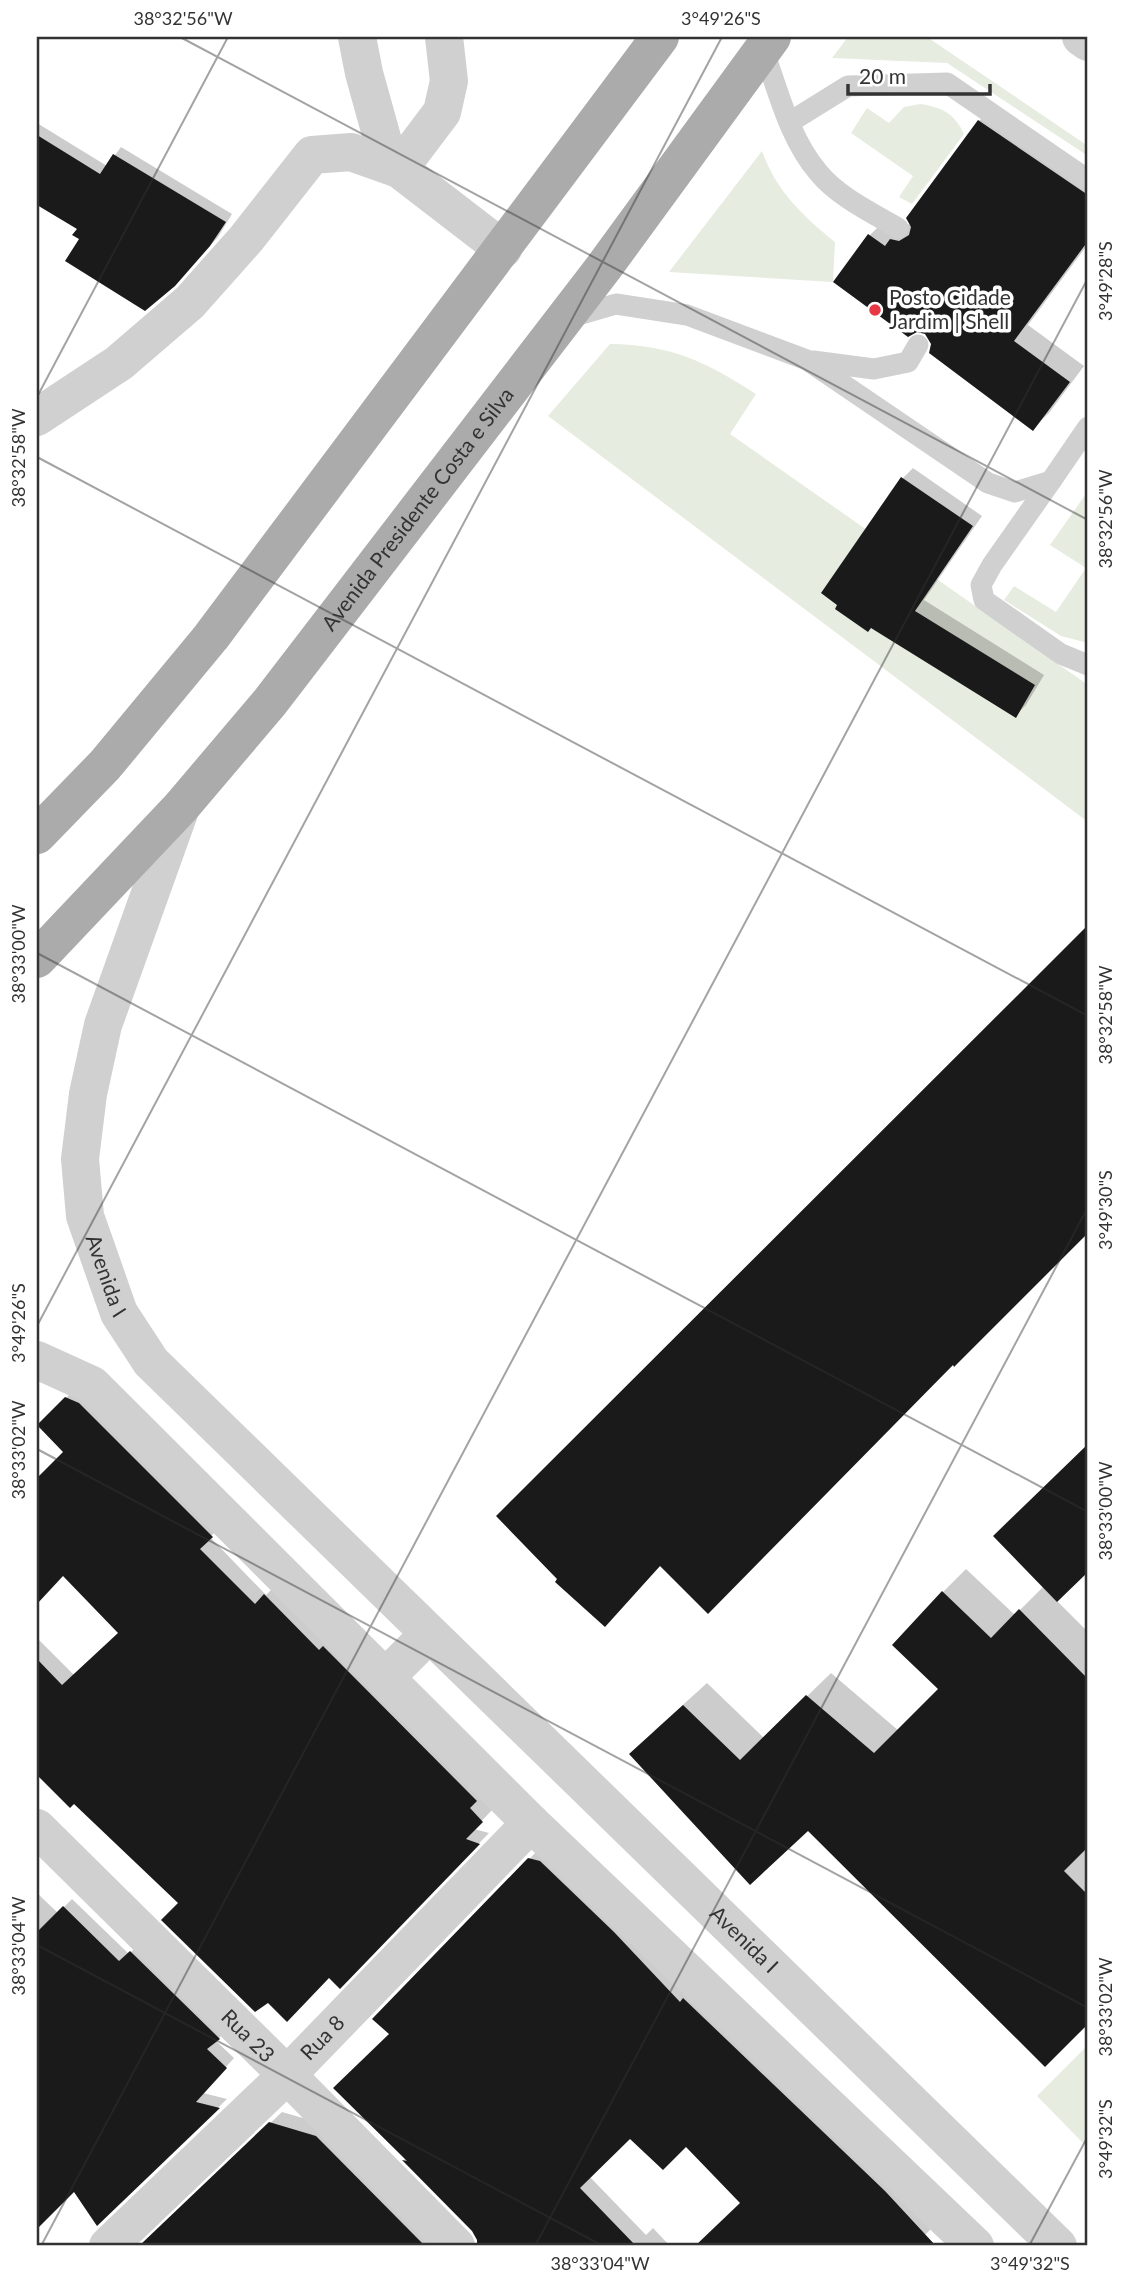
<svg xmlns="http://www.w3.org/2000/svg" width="1125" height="2283" font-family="Lato,sans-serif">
<rect width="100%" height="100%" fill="#fff"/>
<!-- green -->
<g fill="#e6ecdf">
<polygon points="848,37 927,37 1088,146 1088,156 947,63 832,58"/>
<path d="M920,104C942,107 955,114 964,134L912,204L899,197L913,176L851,133L867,108L889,123L904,107Z"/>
<path d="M762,151C776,191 803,216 835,242L833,282L669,272Z"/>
<path d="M610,344C671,345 705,361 756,394L730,434L1088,685V822L548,416Z"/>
<polygon points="1088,491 1088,643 1061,636 1004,600 1014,586 1056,612 1086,568 1050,545"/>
<polygon points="1088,2045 1088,2148 1037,2096"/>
</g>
<!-- shadow -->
<g fill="#0003">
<polygon points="995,106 1088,170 1088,244 1028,325 1084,366 1049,413 1033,428 933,344 926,333 835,282 870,235 885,220 900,231 907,224 912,225 979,121"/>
<polygon points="37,123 107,166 121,147 232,214 218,237 182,276 81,239 79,229 37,203"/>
<polygon points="913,468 982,516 924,600 1044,675 1026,705 1015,716 824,593 903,478"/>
<polygon points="1088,927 1088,1230 954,1364 661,1565 605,1624 499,1516"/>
<polygon points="77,1387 222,1525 210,1537 266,1595 276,1585 492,1810 474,1829 489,1833 351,1976 329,1976 181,1903 214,1674 68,1804 37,1773 37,1638 74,1675 120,1633 63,1574 37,1601 37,1480 65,1452 39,1425"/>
<polygon points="1088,1445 1088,1570 1057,1601 1088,1632 1088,1844 1086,1847 1088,1849 1088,2022 1045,2064 808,1829 654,1731 707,1683 764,1738 831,1673 899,1731 941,1689 943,1592 966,1569 1015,1615 1044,1586 1023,1509"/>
<polygon points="540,1848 936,2224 917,2243 920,2246 697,2246 742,2203 686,2144 630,2137 590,2177 646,2235 653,2228 670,2246 479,2246 479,2241 473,2230 404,2160 406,2158 391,2034 375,2018"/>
<polygon points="37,1893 58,1913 72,1899 129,1954 140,1943 227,2030 216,2041 234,2058 203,2093 227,2099 98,2223 74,2190 37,2226 37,2054 51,2039 37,2025"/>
<polygon points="282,2112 327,2125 447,2246 141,2246"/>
</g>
<!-- building -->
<g fill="#1a1a1a">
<polygon points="978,120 1088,195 1088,241 1014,341 1070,382 1033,431 929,353 931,344 925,334 917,332 908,337 833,282 868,234 885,246 890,239 899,241 909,235 911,227 906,218"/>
<polygon points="37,135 100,174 113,154 226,222 210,246 175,286 145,311 65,261 79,239 72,235 77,229 37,205"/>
<polygon points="901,477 973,526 915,611 1035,685 1016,718 871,628 868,632 835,609 837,605 821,593"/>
<polygon points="1088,925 1088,1233 954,1367 953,1365 708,1614 660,1566 605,1627 555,1582 557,1579 496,1516"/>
<polygon points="65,1397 79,1403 213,1537 200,1549 255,1604 264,1594 319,1650 323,1646 477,1801 470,1808 483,1822 466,1839 480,1844 340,1989 329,1978 287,2022 268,2003 255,2012 161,1920 178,1903 74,1804 70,1808 37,1775 37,1659 62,1685 118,1633 63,1576 37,1604 37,1478 63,1452 37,1425"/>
<polygon points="1088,1444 1088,1572 1057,1602 993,1536"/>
<polygon points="942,1591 991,1638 1019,1609 1088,1679 1088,1847 1064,1871 1088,1895 1088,2024 1045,2067 808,1831 750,1885 629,1754 683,1705 740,1760 806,1695 874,1753 938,1689 892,1645"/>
<polygon points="528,1858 540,1861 614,1932 680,2002 683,1998 885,2191 936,2246 695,2246 740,2203 686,2147 663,2170 630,2139 580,2188 636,2246 477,2246 477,2240 472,2231 402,2160 407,2161 333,2088 389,2034 372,2019"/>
<polygon points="63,1906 119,1961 130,1951 220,2039 207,2049 227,2068 196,2102 220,2108 97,2226 74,2192 37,2229 37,1932"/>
<polygon points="269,2122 316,2136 425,2246 139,2246"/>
</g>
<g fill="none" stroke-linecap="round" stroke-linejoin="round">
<!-- service -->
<g stroke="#d0d0d0" stroke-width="21">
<path d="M763,49C778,90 789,138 818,172C837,196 872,213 898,228"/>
<polyline points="790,122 848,86 947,83 1088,180"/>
<polyline points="568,318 616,304 687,315 807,360 988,483 1015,492 1051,481 1088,427"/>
<polyline points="813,361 874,369 908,362 918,345"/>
<polyline points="1051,481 992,565 981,585 984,600 1061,654 1088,665"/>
</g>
<!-- minor -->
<g stroke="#d0d0d0" stroke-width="38">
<polyline points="357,37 364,73 384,145 399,169"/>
<polyline points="1081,37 1088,42"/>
<polyline points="399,169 442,112 449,81 444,37"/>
<polyline points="37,417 119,363 190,302 246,239 312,155 351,152 399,169 503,249"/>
<path id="s1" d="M37,1828L287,2075L456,2246"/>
<path id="s2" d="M108,2246L287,2075L531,1823"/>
</g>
<!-- tertiary -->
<g stroke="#d0d0d0" stroke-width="38">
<path id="s3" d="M181,807L103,1025L88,1094L80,1159L85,1216L119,1313L151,1362L1058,2246"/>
<polyline points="37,1360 92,1385 531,1823 975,2246"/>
<polyline points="385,1678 429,1634"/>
</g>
<!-- primary -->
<g stroke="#ababab" stroke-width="38">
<polyline points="37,835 105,765 211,637 660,37"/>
<path id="s4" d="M37,959L181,807L270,702L604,267L772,37"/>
</g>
</g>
<!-- ticks -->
<path fill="none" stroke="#333" stroke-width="2" stroke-opacity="0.45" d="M180,37L1088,520M37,397L228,37M37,457L1088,1016M37,953L1088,1512M37,1326L722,37M37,1449L1088,2008M37,1945L603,2246M41,2246L1088,278M535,2246L1088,1207M1029,2246L1088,2136"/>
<!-- markers -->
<circle fill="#e63946" stroke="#fff" stroke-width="2.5" cx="875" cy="310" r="7"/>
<g text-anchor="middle" stroke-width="7" stroke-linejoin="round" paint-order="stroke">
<!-- poi labels -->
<g font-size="21" fill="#333" stroke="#fff" text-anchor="start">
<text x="889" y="305">Posto Cidade<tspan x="889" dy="24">Jardim | Shell</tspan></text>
</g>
<!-- street labels -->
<g font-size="21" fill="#333" stroke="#fff">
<text dy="7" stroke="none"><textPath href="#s4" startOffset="590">Avenida Presidente Costa e Silva</textPath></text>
<text dy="7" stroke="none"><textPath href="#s3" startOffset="488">Avenida I</textPath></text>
<text dy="7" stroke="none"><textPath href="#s3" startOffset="1414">Avenida I</textPath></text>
<text dy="7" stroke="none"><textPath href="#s1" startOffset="296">Rua 23</textPath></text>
<text dy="7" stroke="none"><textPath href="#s2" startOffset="299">Rua 8</textPath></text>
</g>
</g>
<!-- border -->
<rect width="1125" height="2283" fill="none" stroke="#ffffff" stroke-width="77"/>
<!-- scale -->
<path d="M848 84v10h142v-10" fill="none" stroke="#333333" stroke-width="3.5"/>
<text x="859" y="84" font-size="21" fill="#333333" stroke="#ffffff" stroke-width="5" paint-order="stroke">20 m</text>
<rect x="38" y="38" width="1048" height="2206" fill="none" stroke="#333" stroke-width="2.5"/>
<g font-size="18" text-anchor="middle" fill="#333">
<text x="183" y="25">38°32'56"W</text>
<text x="721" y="25">3°49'26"S</text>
<text transform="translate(1106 281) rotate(-90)" y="6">3°49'28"S</text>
<text transform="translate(19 458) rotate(-90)" y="6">38°32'58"W</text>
<text transform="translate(1106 519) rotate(-90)" y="6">38°32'56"W</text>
<text transform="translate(19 954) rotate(-90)" y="6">38°33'00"W</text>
<text transform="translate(1106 1015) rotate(-90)" y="6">38°32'58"W</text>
<text transform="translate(1106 1210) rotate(-90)" y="6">3°49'30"S</text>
<text transform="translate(19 1323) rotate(-90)" y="6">3°49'26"S</text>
<text transform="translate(19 1450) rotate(-90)" y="6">38°33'02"W</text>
<text transform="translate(1106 1511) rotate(-90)" y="6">38°33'00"W</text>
<text transform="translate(19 1946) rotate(-90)" y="6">38°33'04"W</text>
<text transform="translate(1106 2007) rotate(-90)" y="6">38°33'02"W</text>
<text transform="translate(1106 2139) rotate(-90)" y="6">3°49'32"S</text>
<text x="600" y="2270">38°33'04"W</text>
<text x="1030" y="2270">3°49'32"S</text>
</g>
</svg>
